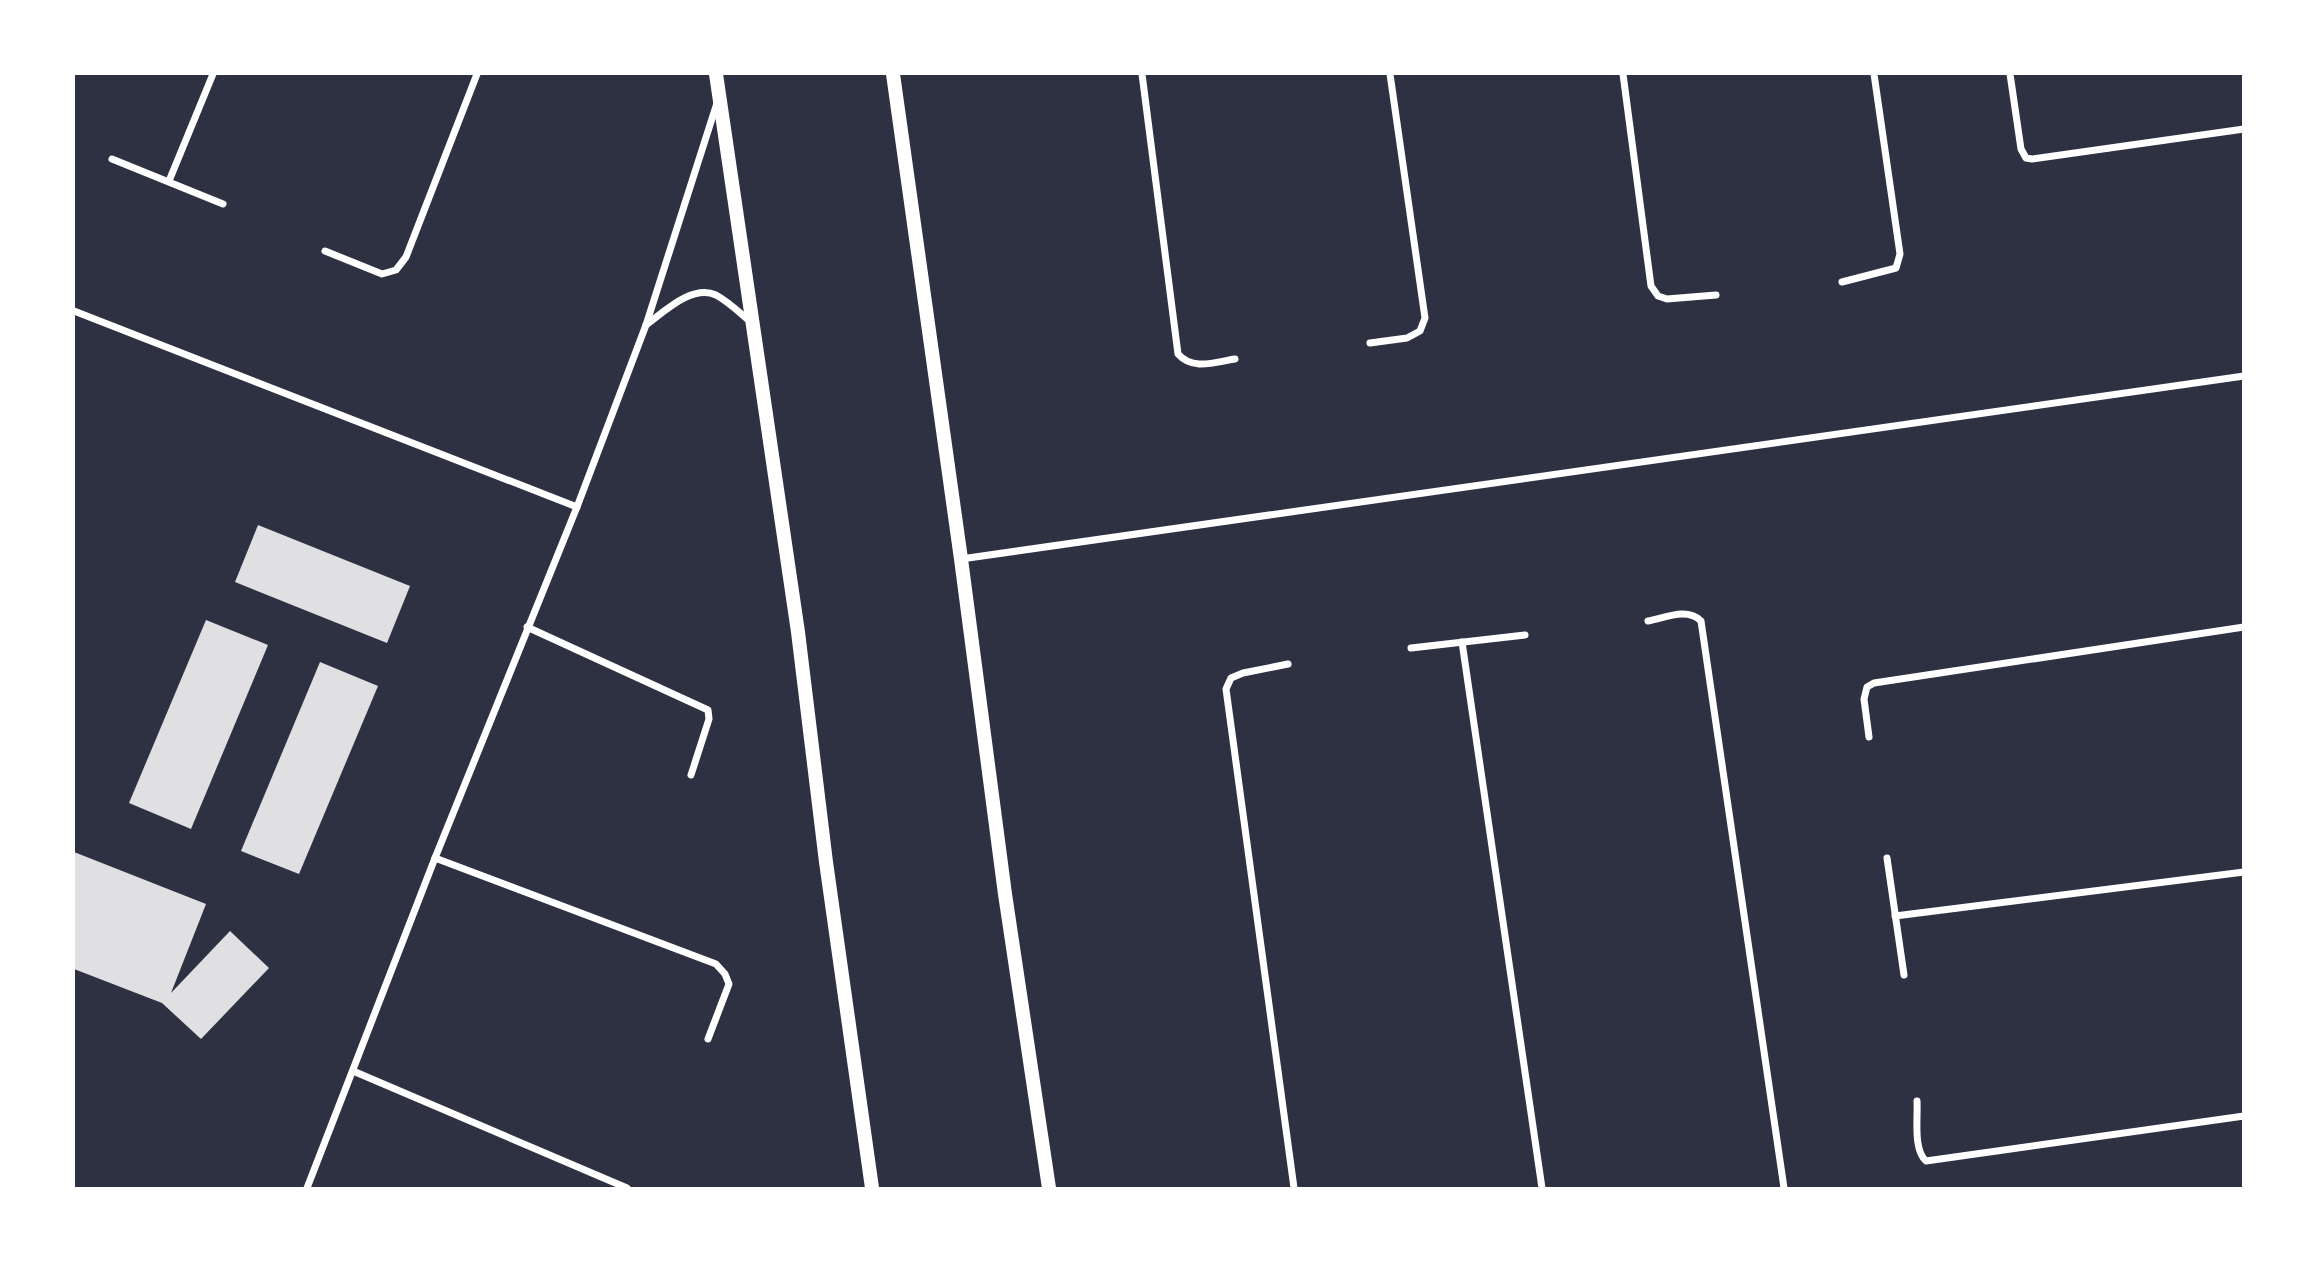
<svg xmlns="http://www.w3.org/2000/svg" width="2317" height="1262" font-family="Quicksand,sans-serif">
<rect width="100%" height="100%" fill="#2d3142"/>
<!-- building -->
<g fill="#e0e0e3">
<polygon points="258,525 410,586 387,643 235,582"/>
<polygon points="206,620 268,645 191,829 129,803"/>
<polygon points="320,662 378,686 299,874 241,851"/>
<polygon points="74,852 206,904 171,993 230,931 269,968 201,1039 162,1003 74,969"/>
</g>
<g fill="none" stroke-linecap="round" stroke-linejoin="round">
<!-- minor -->
<g stroke="#fff" stroke-width="7">
<path d="M1142,74L1178,354C1193,371 1215,362 1235,359"/>
<polyline points="1623,74 1651,286 1658,296 1667,299 1716,295"/>
<polyline points="2010,74 2021,149 2026,158 2032,159 2244,129"/>
<polyline points="112,159 223,204"/>
<polyline points="169,181 213,74"/>
<polyline points="325,251 382,274 396,270 406,257 477,74"/>
<polyline points="1842,282 1896,268 1900,254 1874,74"/>
<polyline points="74,311 577,507"/>
<path d="M646,325C664,312 692,284 716,295C729,302 741,314 752,323"/>
<polyline points="1370,343 1407,338 1420,331 1425,318 1390,74"/>
<polyline points="961,559 2244,376"/>
<path d="M1648,621C1665,618 1687,607 1701,621L1784,1188"/>
<polyline points="527,627 708,710 709,719 691,775"/>
<polyline points="1462,642 1542,1188"/>
<polyline points="1411,648 1525,635"/>
<polyline points="1288,664 1243,673 1231,678 1226,689 1294,1188"/>
<polyline points="1869,737 1864,699 1867,687 1874,683 2244,627"/>
<polyline points="435,858 716,964 725,974 729,984 708,1039"/>
<polyline points="1887,858 1904,975"/>
<polyline points="1895,916 2244,872"/>
<polyline points="353,1071 627,1188"/>
<path d="M1917,1101C1918,1119 1913,1149 1926,1161L2244,1116"/>
<polyline points="307,1188 435,858 577,507 646,325 717,103"/>
</g>
<!-- secondary -->
<g stroke="#fff" stroke-width="14">
<polyline points="716,74 798,632 826,862 872,1188"/>
<polyline points="893,74 961,559 1005,894 1049,1188"/>
</g>
</g>
<!-- border -->
<rect width="2317" height="1262" fill="none" stroke="#ffffff" stroke-width="150"/>
</svg>
